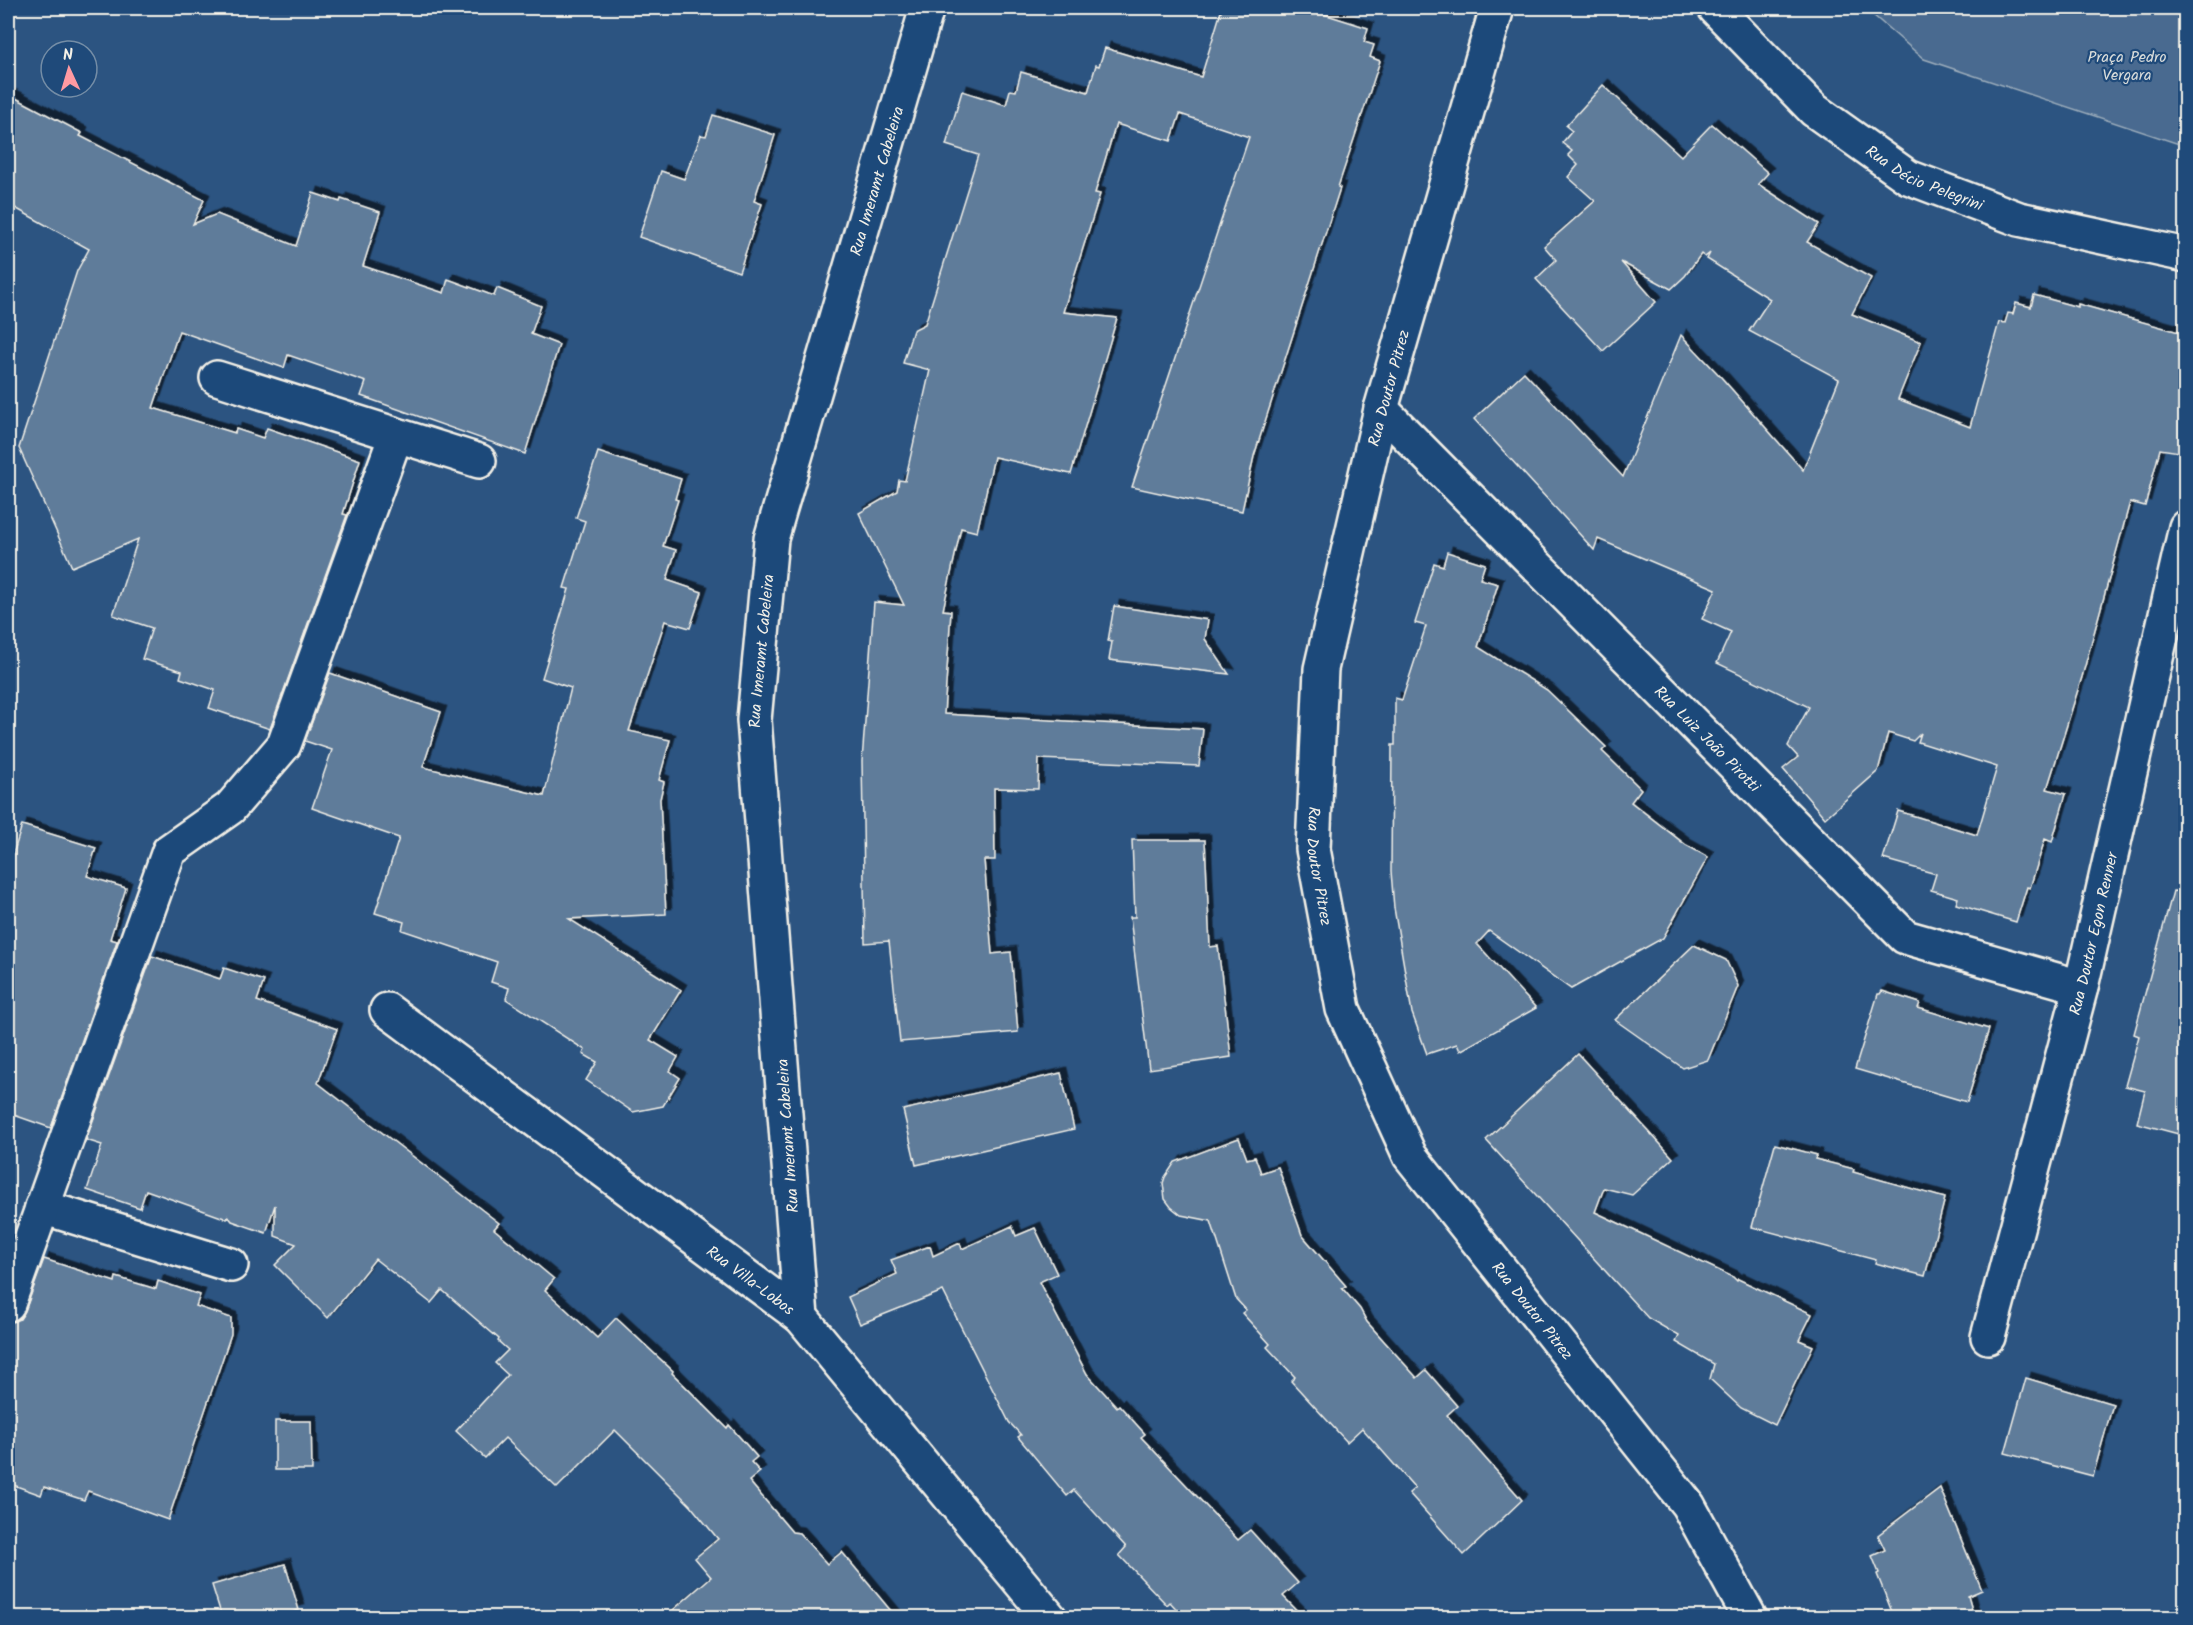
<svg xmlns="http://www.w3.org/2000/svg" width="2193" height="1625" font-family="Kalam,sans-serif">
<defs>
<filter id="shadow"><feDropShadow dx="5.5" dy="-5.5" stdDeviation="0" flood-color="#0009"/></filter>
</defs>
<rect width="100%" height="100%" fill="#2c5481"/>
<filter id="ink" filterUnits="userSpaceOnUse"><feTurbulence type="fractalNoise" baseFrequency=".0167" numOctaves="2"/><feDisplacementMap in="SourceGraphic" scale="12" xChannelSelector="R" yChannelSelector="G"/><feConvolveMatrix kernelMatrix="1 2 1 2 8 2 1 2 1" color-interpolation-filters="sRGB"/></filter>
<g filter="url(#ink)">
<!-- green -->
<polygon fill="#496b90" stroke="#9eaebc" stroke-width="1.5" points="1865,8 2185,8 2185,146 1924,59"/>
<!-- building -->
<g fill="#5e7b9a" stroke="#f4f1e8" stroke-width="1.5" filter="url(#shadow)">
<polygon points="1222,8 1305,8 1368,28 1364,42 1374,45 1370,57 1380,61 1338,187 1340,188 1254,456 1242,511 1132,487 1249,137 1180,114 1171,141 1116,124 1095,193 1100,194 1063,312 1117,318 1071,474 994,457 977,532 961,528 943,610 951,611 944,714 1203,729 1199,766 1039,759 1038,789 994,788 995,860 984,860 992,954 1011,952 1018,1032 900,1042 889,941 865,943 862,761 874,602 904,605 859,513 897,491 899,480 905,481 930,370 903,363 913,330 925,324 978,155 946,145 962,91 1006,105 1010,90 1016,91 1021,72 1088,92 1096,65 1099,66 1105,48 1201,77"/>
<polygon points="1603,85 1681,156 1712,124 1768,173 1758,184 1819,224 1807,242 1871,278 1852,314 1921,342 1898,399 1970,427 1999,322 2005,323 2008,313 2013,314 2016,303 2031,307 2034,295 2078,307 2078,304 2186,334 2186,453 2160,449 2145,506 2130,502 2082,677 2047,789 2066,794 2052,842 2045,839 2030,888 2027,887 2016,922 1956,904 1958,898 1931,890 1936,874 1883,859 1898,811 1977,835 1997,767 1918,742 1921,733 1913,741 1888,733 1878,771 1825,818 1783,769 1798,757 1788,746 1809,707 1717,663 1731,632 1702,619 1716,589 1598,539 1594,550 1474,419 1524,372 1623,477 1681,335 1720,376 1803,470 1839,379 1749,331 1770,299 1707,259 1710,253 1705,257 1701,254 1685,276 1671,289 1621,262 1656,302 1603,351 1536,279 1556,260 1544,246 1595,201 1568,177 1578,165 1568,155 1572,151 1562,143 1572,131 1566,126"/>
<polygon points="8,94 82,133 80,136 204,200 193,224 217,214 296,246 313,193 340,202 341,199 380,212 363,266 444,293 448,279 494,296 497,288 541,306 531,334 559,345 525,454 361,396 366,382 288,355 284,368 179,331 153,408 235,433 236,429 263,438 267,428 360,460 343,514 347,515 270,729 209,708 215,690 180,678 182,671 142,659 152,628 113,615 138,539 72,567 19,448 77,271 89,249 8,204"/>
<polygon points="713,115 775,135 754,201 762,204 739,272 639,237 661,171 684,179 701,135 706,136"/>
<polygon points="598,452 681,479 675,499 678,500 663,546 676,550 667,580 702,592 690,628 665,621 629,731 670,740 659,780 664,782 660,799 666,914 569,919 681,990 650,1040 678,1057 670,1071 680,1078 663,1106 633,1112 586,1080 597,1062 583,1054 585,1050 506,999 509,988 491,982 497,962 402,930 404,922 375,913 399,838 312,808 332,750 305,741 330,673 441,712 423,767 544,796 571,688 542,678 569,589 564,588 585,521 576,518"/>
<polygon points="1447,552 1485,564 1480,579 1498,584 1478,647 1547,690 1606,747 1602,751 1641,789 1631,802 1686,845 1708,857 1663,938 1571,989 1489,931 1477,944 1536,1008 1460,1051 1457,1044 1427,1054 1412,1013 1394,908 1391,871 1392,745 1395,745 1395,698 1402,700 1426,626 1415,623 1434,563 1443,566"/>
<polygon points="1114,606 1208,620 1205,639 1229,674 1109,660 1112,642 1108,641"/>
<polygon points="22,825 96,848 87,876 126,888 110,939 117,941 51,1128 8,1113 8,871"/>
<polygon points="1132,840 1205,840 1210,947 1218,946 1231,1057 1149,1069 1130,917 1135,917"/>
<polygon points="2173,891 2186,892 2186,1136 2137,1123 2145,1091 2125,1086 2139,1036 2134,1034"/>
<polygon points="1694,945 1726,960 1738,986 1708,1060 1683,1068 1615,1020"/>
<polygon points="152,956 220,979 224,968 264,981 257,1001 337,1029 318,1083 499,1223 494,1229 554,1279 545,1290 597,1338 616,1318 673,1371 672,1373 727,1428 729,1425 757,1457 751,1462 760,1472 749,1481 792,1532 799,1533 827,1564 842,1552 896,1617 665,1617 711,1577 695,1558 718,1539 690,1505 615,1430 557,1488 505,1438 485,1458 456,1431 508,1375 495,1363 508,1350 498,1341 499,1339 442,1290 431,1303 375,1259 328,1318 275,1265 296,1244 275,1236 275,1205 266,1233 232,1221 228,1216 227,1219 146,1190 140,1208 87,1190 102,1145 86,1140"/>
<polygon points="1882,991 1920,1003 1918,1008 1989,1029 1967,1102 1855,1069 1878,994 1880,994"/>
<polygon points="1578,1054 1673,1158 1632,1195 1604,1188 1595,1212 1733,1277 1737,1281 1738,1279 1812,1314 1799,1340 1813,1346 1775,1425 1741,1408 1710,1379 1714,1364 1676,1342 1679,1336 1648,1318 1486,1140"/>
<polygon points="1061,1073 1074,1129 916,1165 903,1110"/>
<polygon points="1239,1138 1247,1159 1255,1157 1261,1173 1278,1167 1302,1235 1346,1286 1342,1288 1360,1309 1367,1322 1417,1378 1426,1370 1457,1406 1447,1415 1522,1500 1464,1555 1409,1493 1415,1488 1362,1428 1347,1442 1291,1381 1295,1377 1267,1347 1270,1344 1242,1313 1246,1310 1236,1299 1211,1221 1181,1215 1171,1207 1165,1199 1163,1183 1165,1177 1175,1162"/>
<polygon points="1775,1144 1817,1155 1815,1159 1854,1169 1853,1172 1945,1198 1925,1276 1875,1263 1876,1260 1752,1227"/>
<polygon points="1012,1226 1016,1236 1035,1228 1057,1274 1039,1282 1087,1374 1117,1407 1119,1405 1145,1434 1141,1437 1238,1540 1250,1530 1298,1583 1283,1596 1303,1617 1184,1617 1170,1602 1167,1605 1119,1555 1126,1547 1074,1490 1067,1496 1018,1437 1021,1435 1009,1422 943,1291 860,1324 848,1297 897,1274 891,1260 930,1246 933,1256 960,1243 962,1249"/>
<polygon points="44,1259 115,1282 116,1277 156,1289 158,1281 200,1295 196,1306 231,1318 231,1334 168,1520 88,1491 84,1500 44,1487 41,1495 8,1483 8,1322 20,1319 25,1311"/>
<polygon points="2026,1378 2113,1404 2093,1476 2005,1453"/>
<polygon points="275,1421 311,1421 312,1470 275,1470"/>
<polygon points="1940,1488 1982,1590 1968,1596 1974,1617 1894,1617 1877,1574 1879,1573 1872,1556 1885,1550 1878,1535"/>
<polygon points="285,1564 299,1610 275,1617 222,1617 212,1585"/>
</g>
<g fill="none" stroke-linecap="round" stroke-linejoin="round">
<!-- minor casing -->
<g stroke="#f4f1e8" stroke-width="38">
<g id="minor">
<path id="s1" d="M1497,8L1381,409L1321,669L1313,849L1343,1009L1410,1156L1688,1505L1750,1618"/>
<path id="s2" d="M1715,8L1814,110L1908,177L2019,219L2186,255"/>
<polyline points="217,378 479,461"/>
<path id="s3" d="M1381,409L1905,937L2081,987"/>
<path id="s4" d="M387,1010L801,1317L1050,1618"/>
<polyline points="42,1207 231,1265"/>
<polyline points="8,1304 169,851 230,808 284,745 396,435"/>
<path id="s5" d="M801,1317L754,720L771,539L927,8"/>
<path id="s6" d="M1988,1337L2081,987L2186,527"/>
</g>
</g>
<!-- minor -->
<use href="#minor" stroke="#1f4a7a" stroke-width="33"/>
</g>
</g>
<g text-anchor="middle" stroke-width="4.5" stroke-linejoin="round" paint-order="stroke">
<!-- park labels -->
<g font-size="16" fill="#dadddb" stroke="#1f4a7a">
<text x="2127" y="62">Praça Pedro<tspan x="2127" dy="18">Vergara</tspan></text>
</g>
<!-- street labels -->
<g font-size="16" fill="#f4f1e8" stroke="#1f4a7a">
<text dy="6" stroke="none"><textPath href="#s2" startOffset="273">Rua Décio Pelegrini</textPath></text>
<text dy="6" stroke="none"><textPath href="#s5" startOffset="1154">Rua Imeramt Cabeleira</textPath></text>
<text transform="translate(1388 388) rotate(-75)" y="6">Rua Doutor Pitrez</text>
<text dy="6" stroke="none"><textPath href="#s5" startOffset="668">Rua Imeramt Cabeleira</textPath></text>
<text dy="6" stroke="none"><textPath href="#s3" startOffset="464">Rua Luiz João Pirotti</textPath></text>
<text dy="6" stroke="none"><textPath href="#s1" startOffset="882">Rua Doutor Pitrez</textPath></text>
<text dy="6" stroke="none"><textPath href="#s6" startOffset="417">Rua Doutor Egon Renner</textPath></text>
<text transform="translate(787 1136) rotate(-94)" y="6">Rua Imeramt Cabeleira</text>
<text dy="6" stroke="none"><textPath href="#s4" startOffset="453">Rua Villa-Lobos</textPath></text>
<text dy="6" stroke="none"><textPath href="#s1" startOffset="1386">Rua Doutor Pitrez</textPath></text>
</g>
</g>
<!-- margin -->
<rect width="2193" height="1625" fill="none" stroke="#1f4a7a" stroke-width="30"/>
<rect x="15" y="15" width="2163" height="1595" fill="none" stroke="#f4f1e8" stroke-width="2" filter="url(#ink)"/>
<!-- north arrow -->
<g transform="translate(69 69) rotate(356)"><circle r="28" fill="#1f4a7a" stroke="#748da6" stroke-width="1.5"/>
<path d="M0-4.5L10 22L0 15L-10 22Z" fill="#ff9aa2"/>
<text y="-9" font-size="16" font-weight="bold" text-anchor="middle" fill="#f4f1e8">N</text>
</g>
</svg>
